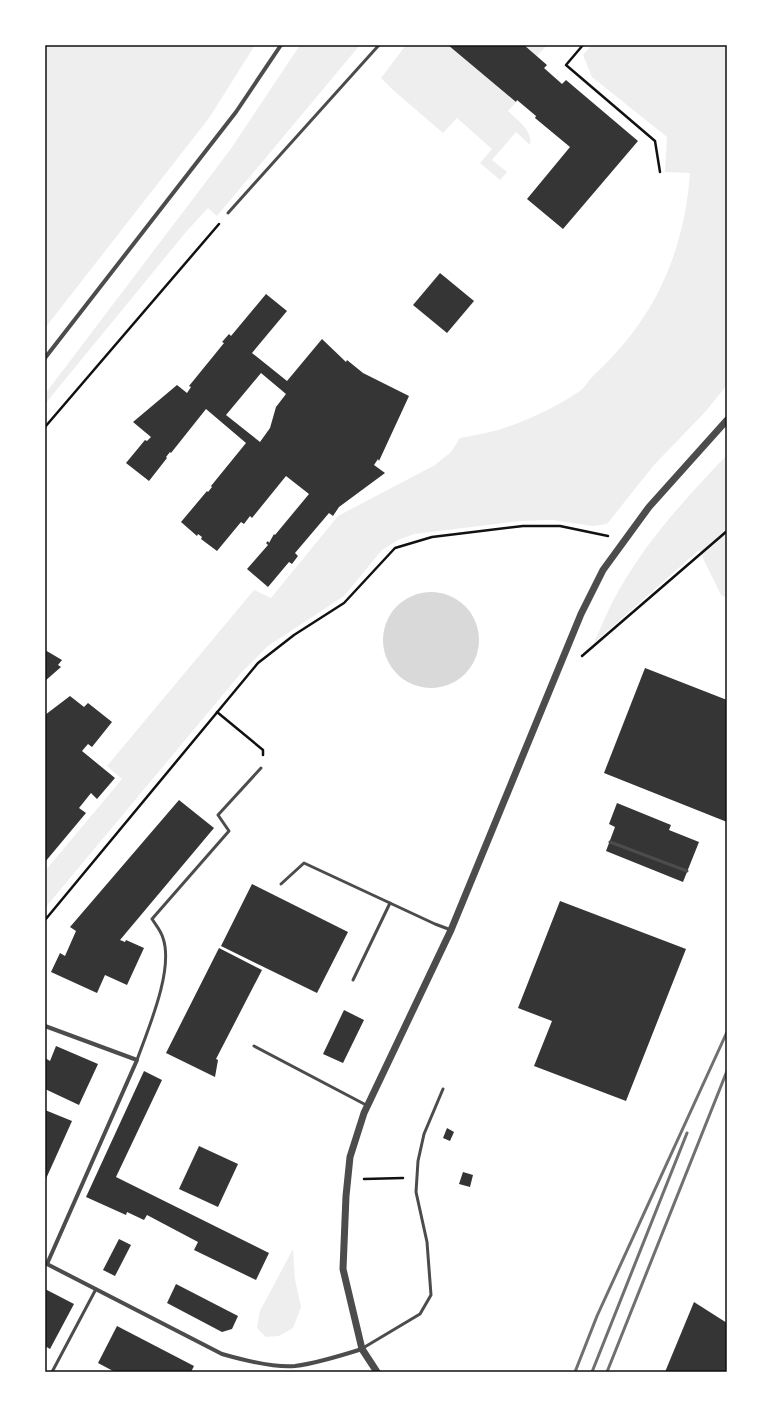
<svg xmlns="http://www.w3.org/2000/svg" width="772" height="1417" font-family="Poppins,sans-serif">
<rect width="100%" height="100%" fill="#fff"/>
<!-- green -->
<g fill="#eee">
<polygon points="45,45 255,45 209,118 45,328"/>
<polygon points="300,45 360,45 217,216 208,208 186,232 45,404 45,394 230,150"/>
<path d="M406,45H448L516,102L508,111C517,120 533,130 530,145L516,132L492,160L507,172L500,180L480,163L492,149L457,118L443,133L393,90L381,78Z"/>
<polygon points="524,45 547,45 537,56"/>
<path d="M592,45H722L727,49V385L706,411L654,465L607,524L593,526L552,520L520,521L414,534L398,540L382,550L344,596L268,646L241,673L45,908V871L122,779L107,766L254,590L271,598L338,516L435,465L451,452L460,438C474,435 490,433 504,428C527,421 560,405 580,391C585,387 589,380 594,375C654,320 684,254 690,173L665,172L667,137L592,77L583,55Z"/>
<path d="M727,455V598L721,595L699,550L594,643C602,625 609,607 619,590C648,539 687,497 727,455Z"/>
<polygon points="293,1249 295,1280 301,1307 293,1328 279,1336 266,1337 257,1328 260,1311"/>
</g>
<!-- water -->
<circle fill="#d9d9d9" cx="431" cy="640" r="48"/>
<!-- building -->
<g fill="#353535" fill-rule="evenodd">
<polygon points="448,45 524,45 547,65 544,68 562,84 566,80 638,141 563,229 527,199 570,147 535,118 536,116 517,100 516,102"/>
<polygon points="440,273 474,301 447,333 413,305"/>
<path d="M266,294L287,311L252,353L287,381L322,339L346,362L347,360L363,373L409,396L379,461L378,459L374,465L385,473L339,507L333,516L329,513L295,553L298,556L292,564L289,562L268,587L247,569L268,545L266,543L268,541L269,543L274,534L275,535L309,494L286,476L252,518L250,516L244,524L241,522L217,551L201,539L202,537L198,534L197,536L181,522L207,491L208,492L212,487L211,486L246,443L206,409L171,453L170,452L166,457L167,458L149,481L126,463L145,440L147,441L151,437L133,422L177,385L187,393L191,387L189,386L224,343L222,342L229,334L231,336ZM261,373L286,394L276,407L270,428L260,442L226,415Z"/>
<polygon points="45,650 62,660 58,665 61,667 45,681"/>
<polygon points="645,668 727,700 727,822 604,773"/>
<polygon points="70,696 84,707 88,703 112,722 92,747 88,744 82,751 115,778 97,799 91,793 79,808 86,813 45,862 45,715"/>
<polygon points="179,800 214,828 120,940 125,942 126,940 144,948 127,985 105,975 97,993 51,972 60,953 65,956 76,931 70,927"/>
<polygon points="617,803 671,825 669,830 699,842 683,882 606,851 615,827 609,824"/>
<polygon points="252,884 348,932 317,993 221,946"/>
<polygon points="560,901 686,949 626,1101 534,1066 552,1021 518,1008"/>
<polygon points="219,948 262,970 216,1059 218,1060 215,1077 166,1053"/>
<polygon points="344,1010 364,1020 343,1063 323,1054"/>
<polygon points="56,1046 98,1064 79,1105 45,1089 45,1058 50,1061"/>
<polygon points="144,1071 162,1080 116,1177 269,1253 256,1280 194,1250 198,1242 147,1215 144,1220 127,1212 126,1215 86,1197"/>
<polygon points="45,1110 72,1121 45,1181"/>
<polygon points="447,1128 454,1132 450,1141 443,1138"/>
<polygon points="199,1146 238,1164 218,1207 179,1189"/>
<polygon points="463,1172 473,1175 470,1187 459,1184"/>
<polygon points="119,1239 131,1245 115,1276 103,1270"/>
<polygon points="176,1284 238,1316 232,1329 222,1332 167,1303"/>
<polygon points="45,1289 74,1304 50,1349 45,1346"/>
<polygon points="694,1302 727,1323 727,1372 665,1372"/>
<polygon points="117,1326 194,1366 191,1372 115,1372 98,1363"/>
</g>
<g fill="none" stroke-linecap="round" stroke-linejoin="round">
<!-- path -->
<g stroke="#111" stroke-width="2.5">
<polyline points="583,45 566,65 655,141 660,172"/>
<polyline points="45,427 219,224"/>
<polyline points="582,656 727,531"/>
<polyline points="217,712 263,750 263,755"/>
<polyline points="45,920 258,663 294,635 344,603 395,548 432,537 523,526 560,526 608,536"/>
<polyline points="364,1179 403,1178"/>
</g>
<!-- service -->
<g stroke="#4c4c4c" stroke-width="3">
<polyline points="228,213 379,45"/>
<polyline points="610,842 687,871"/>
<polyline points="281,884 304,863 435,924 451,930"/>
<polyline points="353,980 390,903"/>
<polyline points="254,1046 368,1106"/>
<path d="M137,1060C148,1029 174,970 163,938C161,931 156,925 152,919L229,831L218,815L261,768"/>
<polyline points="363,1348 420,1314 431,1295 427,1242 416,1192 418,1161 424,1134 443,1089"/>
<polyline points="52,1372 96,1289"/>
</g>
<!-- minor -->
<g stroke="#4c4c4c" stroke-width="4">
<polyline points="45,358 236,112 281,45"/>
<polyline points="45,1026 137,1060 47,1264"/>
<path d="M45,1263L222,1354C243,1360 273,1368 295,1366C318,1363 340,1356 362,1349"/>
</g>
<!-- tertiary -->
<polyline stroke="#4c4c4c" stroke-width="7" points="377,1372 362,1349 343,1269 346,1196 350,1157 364,1113 451,930 581,614 603,570 649,507 727,420"/>
<!-- rail -->
<g stroke="#707070" stroke-width="3">
<polyline points="575,1372 597,1316 727,1032"/>
<polyline points="592,1372 687,1133"/>
<polyline points="607,1372 727,1071"/>
</g>
</g>
<!-- border -->
<rect width="772" height="1417" fill="none" stroke="#ffffff" stroke-width="92"/>
<rect x="46" y="46" width="680" height="1325" fill="none" stroke="#111" stroke-width="1.5"/>
</svg>
